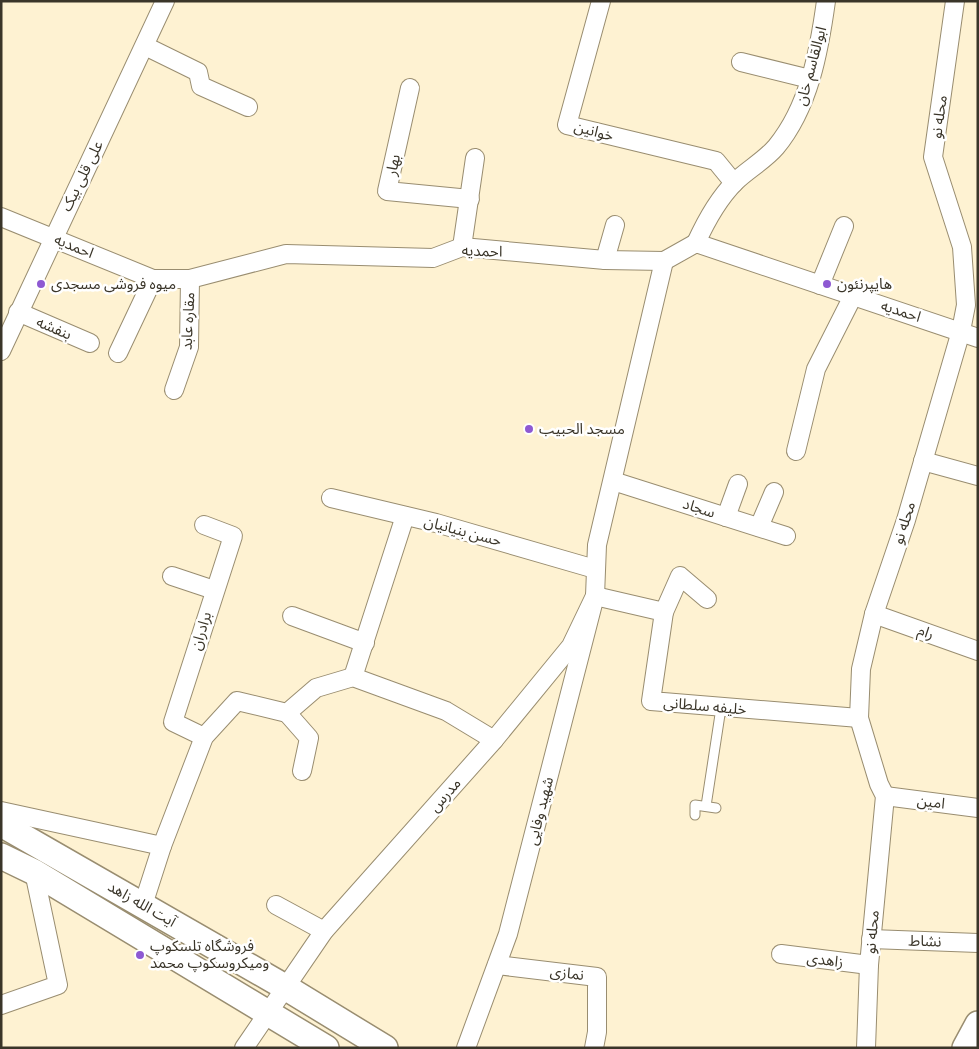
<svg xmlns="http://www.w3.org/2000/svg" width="979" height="1049" font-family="Ubuntu,'Noto Sans Arabic',sans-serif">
<rect width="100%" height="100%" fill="#fef2d2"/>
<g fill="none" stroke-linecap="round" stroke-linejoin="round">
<!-- service casing -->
<g stroke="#998d70" stroke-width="11">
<g id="service">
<polyline points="706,806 721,708"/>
<polyline points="695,815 695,805 716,808"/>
</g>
</g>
<!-- minor casing -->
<g stroke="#998d70" stroke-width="20">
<g id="minor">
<polyline points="601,1 567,125 716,161 734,183"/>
<polyline points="145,46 198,72 201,86 248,107"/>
<polyline points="741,62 810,79"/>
<polyline points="410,88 387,191 470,199"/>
<polyline points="1,217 153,279 190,279 286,254 433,258 462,247 605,260 664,261 696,243 978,338"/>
<path d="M696,243C706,221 718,199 735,182C747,170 764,161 776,147C809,107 819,52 826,1"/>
<polyline points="462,247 475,158"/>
<polyline points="605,260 615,225"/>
<polyline points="820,285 844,226"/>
<polyline points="18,312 90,343"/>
<polyline points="1,351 165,1"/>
<polyline points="118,353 153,279"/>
<polyline points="174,390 189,347 190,279"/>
<polyline points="796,451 816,369 853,296"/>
<polyline points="923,461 978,476"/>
<polyline points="613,481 786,536"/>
<polyline points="331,498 436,523 595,569"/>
<polyline points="726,517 738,484"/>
<polyline points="759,527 774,492"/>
<polyline points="172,576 214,590"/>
<polyline points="664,612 680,576 707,599"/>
<polyline points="874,614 978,651"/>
<polyline points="292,616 365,643"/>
<polyline points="353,677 405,516"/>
<polyline points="287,713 309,738 302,771"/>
<polyline points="204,737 173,722 233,536 204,525"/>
<polyline points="885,796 978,808"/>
<polyline points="1,811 162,846 143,905"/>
<polyline points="162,846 204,737 237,701 287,713 316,688 353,677 446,711 494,740"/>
<polyline points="276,905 324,931"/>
<polyline points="871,939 978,943"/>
<polyline points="781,954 869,965"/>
<polyline points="497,965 597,977 597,1032 594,1048"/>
<polyline points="1,1005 58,985 34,872"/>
<polyline points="244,1048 324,931 494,740 571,646 595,596 664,612 651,701 859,718"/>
<polyline points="466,1048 508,934 595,596 597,545 664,261"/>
<polyline points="866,1048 869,965 885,796 879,784 859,718 861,669 874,614 906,520 961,331 966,305 962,247 933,157 955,1"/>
</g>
</g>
<!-- secondary casing -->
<g stroke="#998d70" stroke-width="28">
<g id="secondary">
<polyline points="1,824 285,987 385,1048"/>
<polyline points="1,856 34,872 326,1048"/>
<polyline points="965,1048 978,1024"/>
</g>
</g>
<!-- service -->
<use href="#service" stroke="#fff" stroke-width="9"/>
<!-- minor -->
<use href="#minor" stroke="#fff" stroke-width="18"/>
<!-- secondary -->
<use href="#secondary" stroke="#fff" stroke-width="25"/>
</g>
<!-- markers -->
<g fill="#8e59d2" stroke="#fff" stroke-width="2">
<circle cx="41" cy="284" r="5"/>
<circle cx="827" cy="284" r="5"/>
<circle cx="529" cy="429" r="5"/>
<circle cx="140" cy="955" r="5"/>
</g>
<g text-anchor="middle" stroke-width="5" stroke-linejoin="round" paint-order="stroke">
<!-- street labels -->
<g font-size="15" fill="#3a3529" stroke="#fff">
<text transform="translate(811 66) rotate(-75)" y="5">ابوالقاسم خان</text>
<text transform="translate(939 117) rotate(-82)" y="5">محله نو</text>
<text transform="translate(594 131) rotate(15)" y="5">خوانین</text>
<text transform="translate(393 165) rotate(-78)" y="5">بهار</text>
<text transform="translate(82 176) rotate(-64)" y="5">علی قلی بیک</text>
<text transform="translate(74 246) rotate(22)" y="5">احمدیه</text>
<text transform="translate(482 251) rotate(2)" y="5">احمدیه</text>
<text transform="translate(901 311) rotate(18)" y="5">احمدیه</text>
<text transform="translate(188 321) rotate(-87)" y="5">مقاره عابد</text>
<text transform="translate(54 328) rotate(23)" y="5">بنفشه</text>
<text transform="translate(699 508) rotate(18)" y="5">سجاد</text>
<text transform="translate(904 523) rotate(-72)" y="5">محله نو</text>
<text transform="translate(463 531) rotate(15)" y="5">حسن بنیانیان</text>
<text transform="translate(201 631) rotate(-73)" y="5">برادران</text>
<text transform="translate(926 632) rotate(20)" y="5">رام</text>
<text transform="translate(705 706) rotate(5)" y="5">خلیفه سلطانی</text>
<text transform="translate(445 795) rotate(-49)" y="5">مدرس</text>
<text transform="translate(931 802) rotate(7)" y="5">امین</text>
<text transform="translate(540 811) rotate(-76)" y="5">شهید وفایی</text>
<text transform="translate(142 904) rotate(30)" y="5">آیت الله زاهد</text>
<text transform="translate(872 932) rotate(-85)" y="5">محله نو</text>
<text transform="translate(925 941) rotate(2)" y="5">نشاط</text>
<text transform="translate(825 960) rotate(7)" y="5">زاهدی</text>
<text transform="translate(567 973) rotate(7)" y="5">نمازی</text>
</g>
<!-- poi labels -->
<g font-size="15" fill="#3a3529" stroke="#fff" text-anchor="start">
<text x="51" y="289">میوه فروشی مسجدی</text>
<text x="837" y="289">هایپرنئون</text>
<text x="539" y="434">مسجد الحبیب</text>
<text x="150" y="951">فروشگاه تلسکوپ<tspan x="150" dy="17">ومیکروسکوپ محمد</tspan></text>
</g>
</g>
<!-- border -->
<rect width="979" height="1049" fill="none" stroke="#3a3529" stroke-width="5"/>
</svg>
